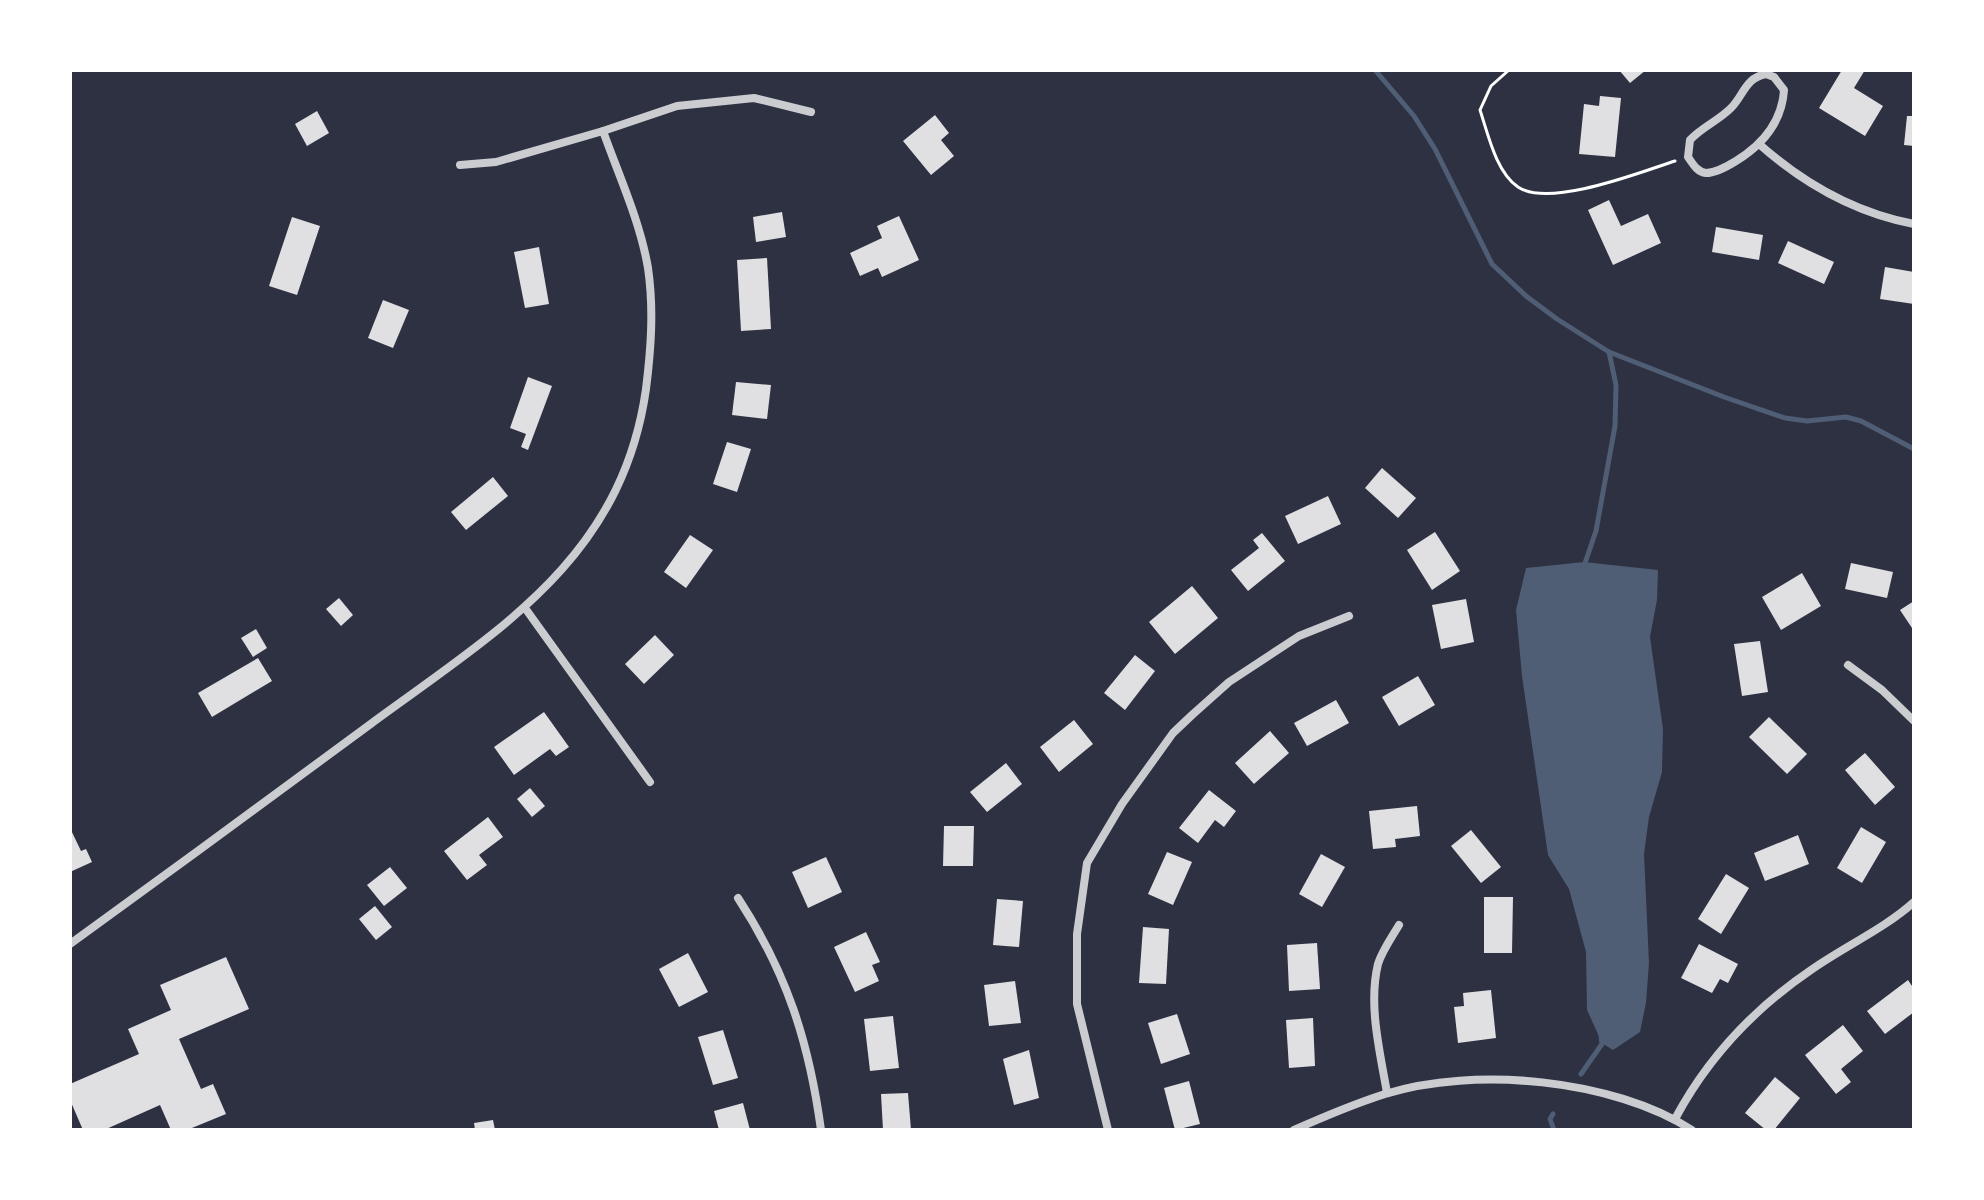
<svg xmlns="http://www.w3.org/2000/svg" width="1984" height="1200" font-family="Spectral,serif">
<rect width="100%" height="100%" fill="#2d3142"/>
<!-- water -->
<polygon fill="#4f5d75" points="1584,562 1658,570 1657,600 1650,637 1663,729 1662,772 1649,817 1644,854 1649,963 1646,1003 1640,1032 1613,1050 1602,1043 1587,1010 1586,952 1569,889 1548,855 1522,676 1516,610 1526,568"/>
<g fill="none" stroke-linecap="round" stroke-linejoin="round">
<!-- stream -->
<g stroke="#4f5d75" stroke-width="5">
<polyline points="1375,70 1414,116 1435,149 1492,264 1526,296 1557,319 1609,352 1724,397 1785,418 1807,421 1846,417 1861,421 1914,449"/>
<polyline points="1584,566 1596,531 1615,426 1616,385 1609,352"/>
<polyline points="1581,1074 1602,1044 1601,1035"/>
<polyline points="1553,1114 1550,1119 1554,1130"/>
</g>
</g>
<!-- building -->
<g fill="#e0e0e3">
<polygon points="1619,70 1646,70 1630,83"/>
<polygon points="1842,70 1865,70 1854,88 1883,106 1865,136 1819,108"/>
<polygon points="1600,96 1621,98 1615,157 1579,154 1584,104 1599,106"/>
<polygon points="317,111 329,133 307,146 295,124"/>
<polygon points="935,115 949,133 941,140 954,156 931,175 903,141"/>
<polygon points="1907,116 1914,116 1914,146 1904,145"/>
<polygon points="1609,200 1621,226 1648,214 1661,243 1613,265 1588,210"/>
<polygon points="782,212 786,237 756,242 753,217"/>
<polygon points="899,216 919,260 882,277 878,268 860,276 850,253 882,238 877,226"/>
<polygon points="292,217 320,226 297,295 269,286"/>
<polygon points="1716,227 1763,235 1759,260 1712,252"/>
<polygon points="1788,241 1834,262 1824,284 1778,263"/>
<polygon points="539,247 549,304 525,308 514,252"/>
<polygon points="767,258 771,329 741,331 737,260"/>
<polygon points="1885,267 1914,272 1914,304 1880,299"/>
<polygon points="383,300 409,310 393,348 368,338"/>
<polygon points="528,377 552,386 528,450 521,447 526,434 510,428"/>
<polygon points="736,382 771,385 767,419 732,415"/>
<polygon points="727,442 751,449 737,492 713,484"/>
<polygon points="1382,468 1416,498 1398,518 1365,488"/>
<polygon points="493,477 508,496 466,530 451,512"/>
<polygon points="1328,496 1341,524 1298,544 1285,516"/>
<polygon points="1435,532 1460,571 1432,590 1407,550"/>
<polygon points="1262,533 1285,561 1248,591 1231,570 1259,548 1253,540"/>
<polygon points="690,535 713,550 686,588 664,572"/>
<polygon points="1851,563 1893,572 1887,598 1845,589"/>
<polygon points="1802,573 1821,606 1781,630 1762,597"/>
<polygon points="1192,586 1218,618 1175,654 1149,622"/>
<polygon points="339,598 353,615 341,626 326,609"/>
<polygon points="1466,599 1474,642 1441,649 1432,605"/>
<polygon points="1914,601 1914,631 1900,610"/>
<polygon points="256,629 267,648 253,657 241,638"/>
<polygon points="655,635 674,655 644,684 625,664"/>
<polygon points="1760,641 1768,692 1742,696 1734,644"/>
<polygon points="1135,655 1155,671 1125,710 1104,693"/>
<polygon points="258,658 272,681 212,717 198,693"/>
<polygon points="1418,676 1435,705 1399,726 1382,697"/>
<polygon points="1336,700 1349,723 1307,746 1294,723"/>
<polygon points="544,712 569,747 556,756 550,749 514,775 494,747"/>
<polygon points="1769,717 1807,754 1787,774 1749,737"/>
<polygon points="1074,720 1093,744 1059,772 1040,747"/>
<polygon points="1270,731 1289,753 1254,784 1235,763"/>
<polygon points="1865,753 1895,787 1875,805 1845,770"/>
<polygon points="1006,763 1022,784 987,812 970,792"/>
<polygon points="530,788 545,806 532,817 517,799"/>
<polygon points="1209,790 1236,811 1224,827 1215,820 1198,843 1179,828"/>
<polygon points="1417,806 1420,836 1395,839 1396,847 1373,849 1369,811"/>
<polygon points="488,817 503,837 479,855 487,865 467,880 444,851"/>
<polygon points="944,826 974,826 973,866 943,866"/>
<polygon points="1861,827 1886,842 1862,883 1837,868"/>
<polygon points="70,828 81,851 86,849 92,862 70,872"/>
<polygon points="1471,830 1501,867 1481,883 1451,846"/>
<polygon points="1798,835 1809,864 1765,881 1754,853"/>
<polygon points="1167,852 1192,862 1173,905 1148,894"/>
<polygon points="1321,854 1345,867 1322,907 1299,894"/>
<polygon points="826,857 842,892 808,908 792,872"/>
<polygon points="390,867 407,888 384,906 367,885"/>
<polygon points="1726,874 1749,888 1721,934 1698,919"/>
<polygon points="1484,897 1513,897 1512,953 1484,953"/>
<polygon points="997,899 1023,901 1019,947 993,945"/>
<polygon points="375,906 392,927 376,940 359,919"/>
<polygon points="1143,927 1169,929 1166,984 1139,983"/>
<polygon points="866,932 880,962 872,965 879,981 855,992 834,947"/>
<polygon points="1317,943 1320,989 1289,991 1287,945"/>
<polygon points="1699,944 1738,964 1728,983 1720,979 1712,993 1681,978"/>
<polygon points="688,953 708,992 679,1007 659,969"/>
<polygon points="226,957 249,1009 179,1039 201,1089 213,1084 226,1114 187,1130 171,1130 160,1105 104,1130 83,1130 70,1100 70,1084 139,1054 128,1029 171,1010 160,985"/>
<polygon points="1908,980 1914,989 1914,1012 1885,1034 1867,1011"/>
<polygon points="1015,981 1021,1023 989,1026 984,985"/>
<polygon points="1491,990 1496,1038 1458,1043 1454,1007 1464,1006 1463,993"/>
<polygon points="1177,1014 1190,1054 1161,1064 1148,1023"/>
<polygon points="893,1016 899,1068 870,1071 864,1019"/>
<polygon points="1313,1018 1315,1066 1289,1068 1286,1020"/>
<polygon points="1843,1025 1863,1051 1841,1069 1851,1082 1836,1094 1805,1055"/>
<polygon points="723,1030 738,1078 713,1085 698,1037"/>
<polygon points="1029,1050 1039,1098 1014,1105 1003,1059"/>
<polygon points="1775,1077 1800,1098 1774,1130 1766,1130 1745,1113"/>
<polygon points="1189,1081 1200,1124 1175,1130 1164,1088"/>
<polygon points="908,1093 911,1130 883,1130 881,1094"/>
<polygon points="743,1103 750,1130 719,1130 714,1111"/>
<polygon points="493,1120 495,1130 475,1130 474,1123"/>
</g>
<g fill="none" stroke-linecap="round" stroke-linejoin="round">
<!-- path -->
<path stroke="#fff" stroke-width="3" d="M1509,70L1491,86L1480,110C1488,134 1496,172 1518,187C1550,208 1641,172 1675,161"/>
<!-- minor -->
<g stroke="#caccd0" stroke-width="8">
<path d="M1766,74L1774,77L1784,90C1782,122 1762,145 1736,161C1728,166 1716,173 1706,173C1697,172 1693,164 1688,157L1690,140C1702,127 1718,121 1731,108C1744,95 1745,78 1766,74Z"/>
<path d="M1759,144C1803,183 1856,213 1914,224"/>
<polyline points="460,165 496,162 603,131 677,106 754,98 811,112"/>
<polyline points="525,608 650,782"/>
<polyline points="1848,665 1882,690 1914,721"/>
<path d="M738,898C787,973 809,1042 821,1130"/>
<path d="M70,944C171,871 272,797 372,723C499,630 622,558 646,389C651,349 654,309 648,268C640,221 619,176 603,131"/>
<path d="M1387,1093C1380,1052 1368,1005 1378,964C1382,951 1392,937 1399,925"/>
<path d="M1675,1119C1707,1059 1755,1008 1811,970C1845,946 1884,929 1914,902"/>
<polyline points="1108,1130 1077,1004 1077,934 1087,863 1122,804 1173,733 1192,715 1229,682 1299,636 1349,616"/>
<path d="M1294,1130C1323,1117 1354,1104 1385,1094C1474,1066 1613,1079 1692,1130"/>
</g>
</g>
<!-- border -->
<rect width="1984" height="1200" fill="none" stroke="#ffffff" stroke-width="144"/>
</svg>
